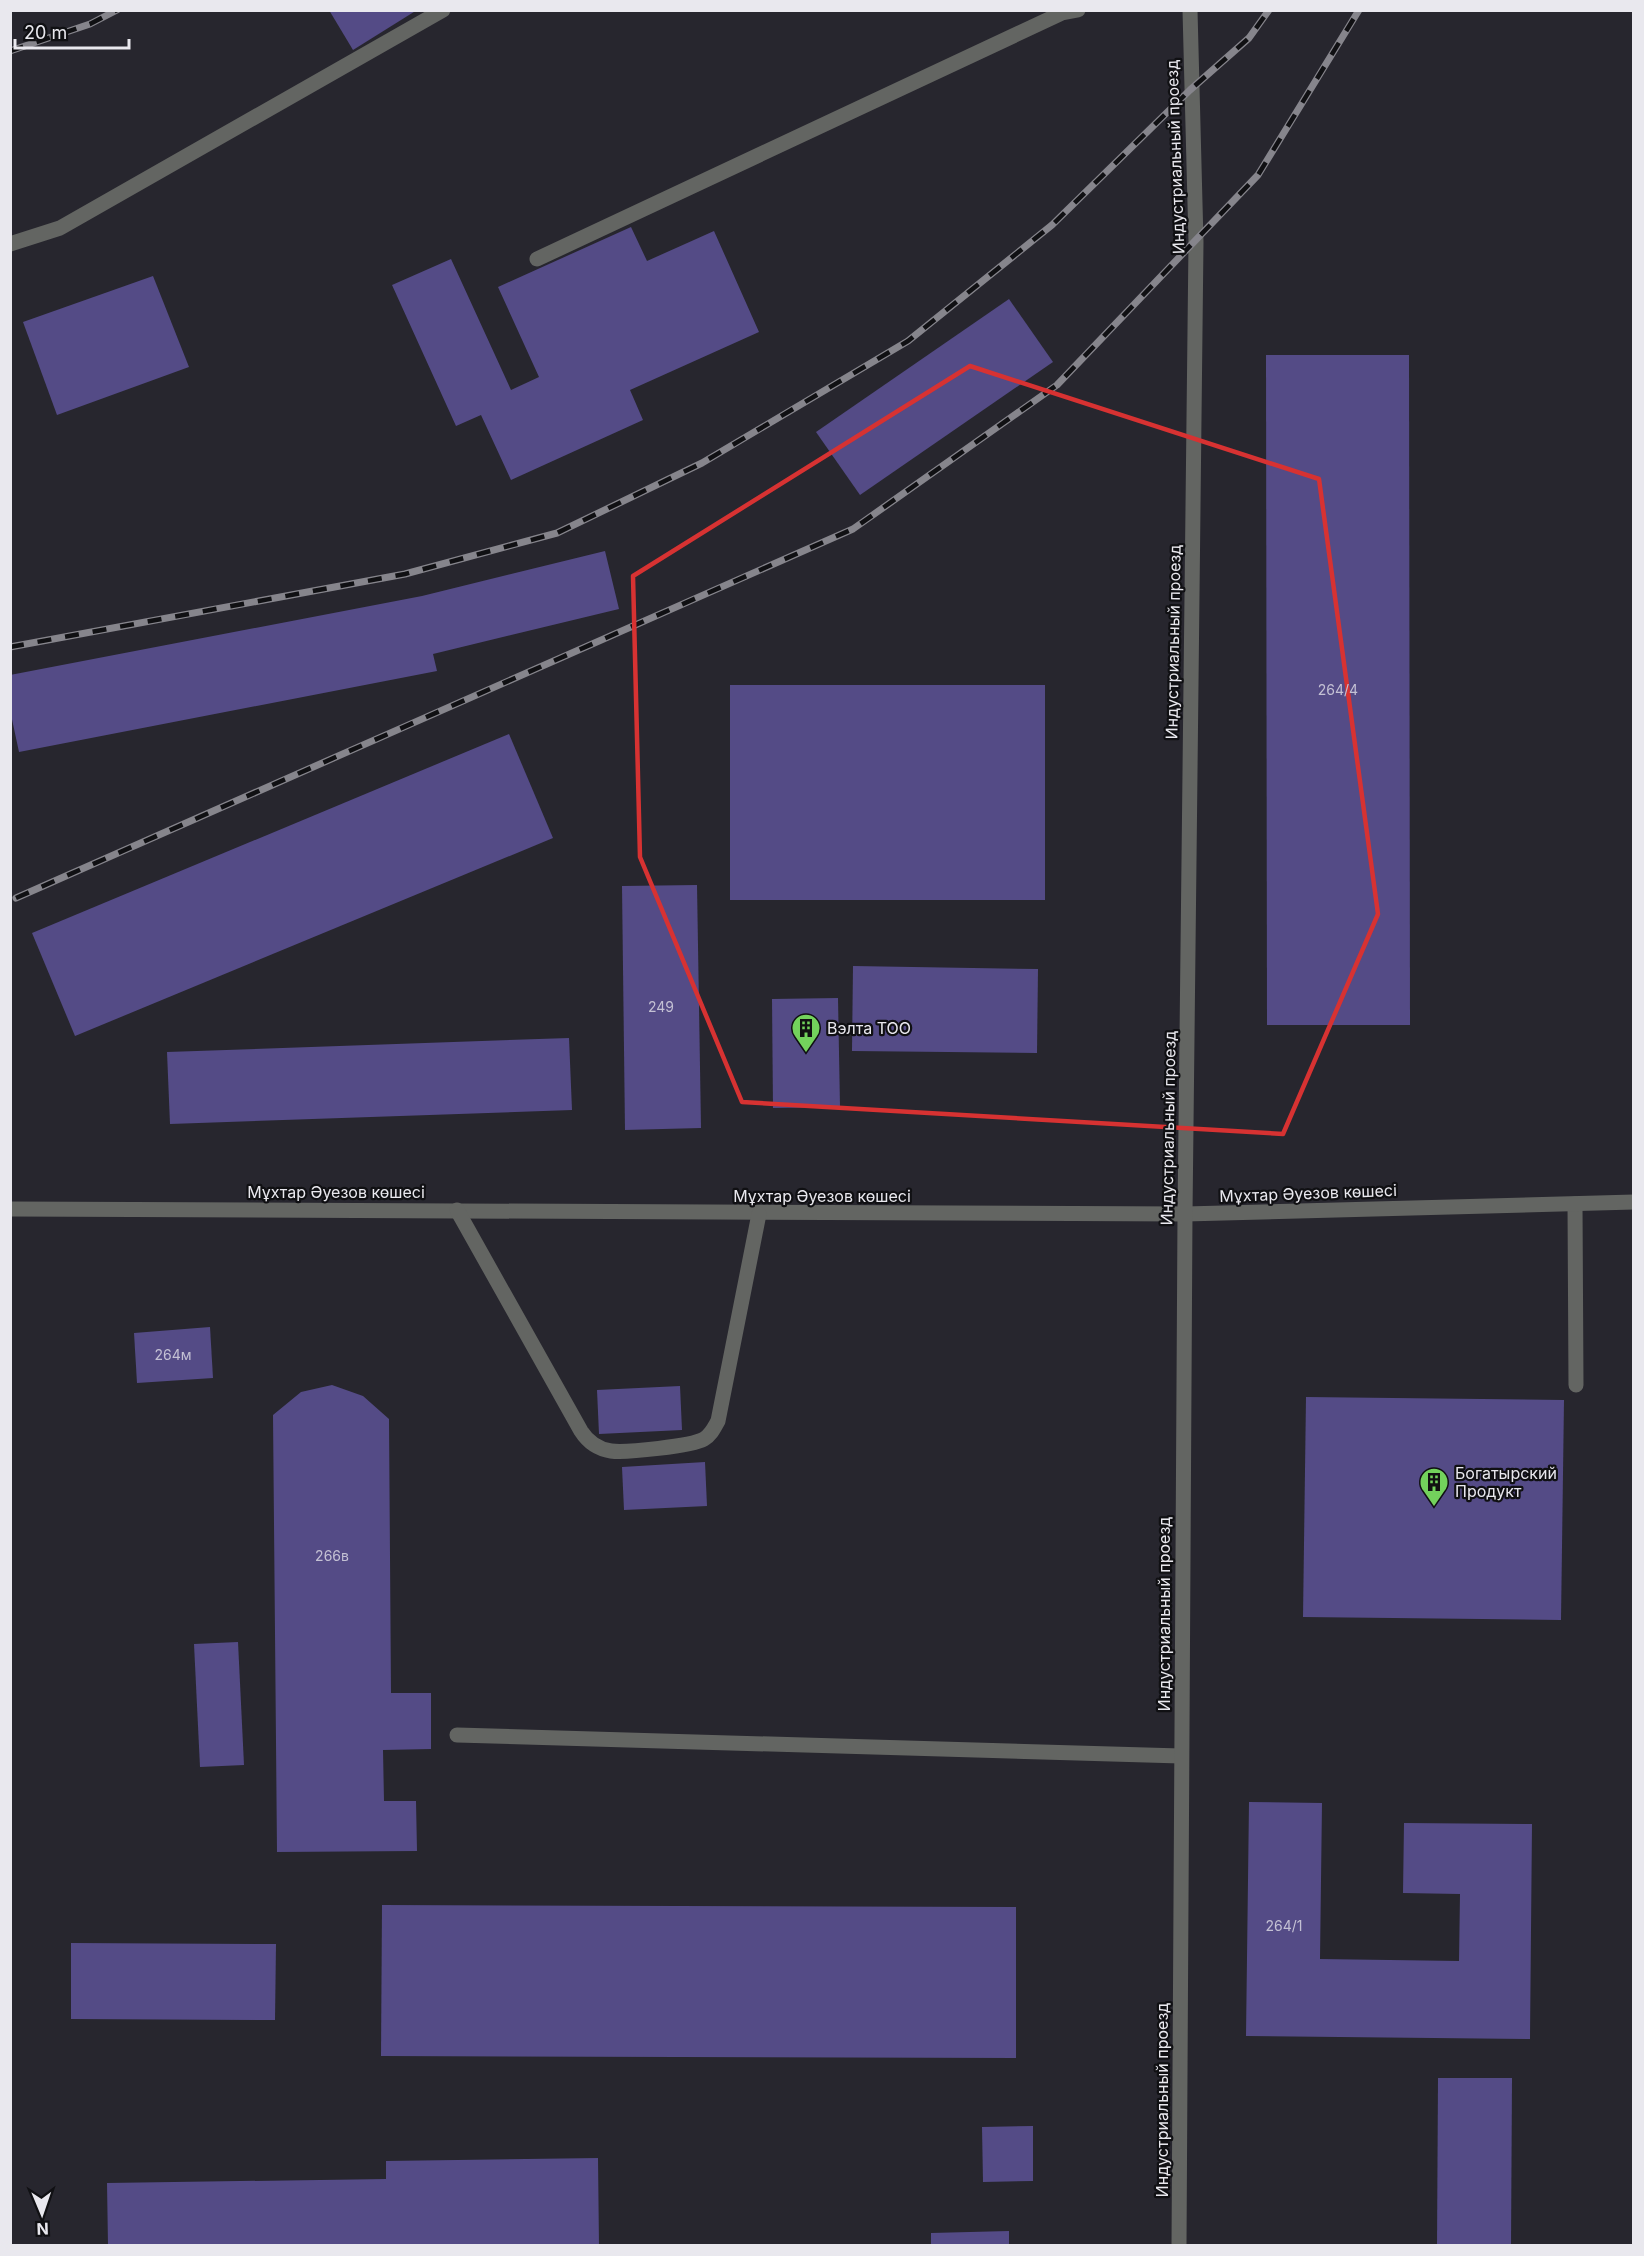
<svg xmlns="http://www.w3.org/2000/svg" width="1644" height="2256" font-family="Inter,sans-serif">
<rect width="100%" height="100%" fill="#27262e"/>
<!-- building -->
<g fill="#544b86">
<polygon points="329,10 417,10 353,50"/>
<polygon points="631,227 647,261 714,231 759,332 630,390 643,420 511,480 481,415 456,426 392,285 451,259 511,390 539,377 498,287"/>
<polygon points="153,276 189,367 57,415 23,322"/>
<polygon points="1009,299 1053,362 860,495 816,432"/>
<polygon points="1266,355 1409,355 1410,1025 1267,1025"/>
<polygon points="605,551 619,609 433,654 437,671 19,752 10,710 10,675 422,596"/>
<rect x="730" y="685" width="315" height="215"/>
<polygon points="509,734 553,838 75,1036 32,933"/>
<polygon points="697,885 701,1128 625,1130 622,886"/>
<polygon points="853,966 1038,969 1037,1053 852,1051"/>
<polygon points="838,998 840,1107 773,1108 772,999"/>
<polygon points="569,1038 572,1110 170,1124 167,1052"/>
<polygon points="210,1327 213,1378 137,1383 134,1333"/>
<polygon points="332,1385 363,1396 389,1419 391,1693 431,1693 431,1749 383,1750 384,1801 416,1801 417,1851 277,1852 273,1415 301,1392"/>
<polygon points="680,1386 682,1430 599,1434 597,1390"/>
<polygon points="1306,1397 1564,1400 1561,1620 1303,1617"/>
<polygon points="705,1462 707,1506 624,1510 622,1467"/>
<polygon points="238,1642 244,1765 200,1767 194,1644"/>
<polygon points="1249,1802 1322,1803 1320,1959 1459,1961 1460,1894 1403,1893 1404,1823 1532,1824 1530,2039 1246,2036"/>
<polygon points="382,1905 1016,1907 1016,2058 381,2056"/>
<polygon points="71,1943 276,1944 275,2020 71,2019"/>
<polygon points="1438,2078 1512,2078 1511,2246 1437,2246"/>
<polygon points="1033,2126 1033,2181 983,2182 982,2127"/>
<polygon points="598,2158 599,2246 108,2246 107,2183 386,2179 386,2161"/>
<polygon points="1009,2231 1009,2246 931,2246 931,2233"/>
</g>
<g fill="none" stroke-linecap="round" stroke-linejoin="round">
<!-- minor -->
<g stroke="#636562" stroke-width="15">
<polyline points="10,244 60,228 443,10"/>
<polyline points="537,259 1062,13 1078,10"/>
<polyline points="1575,1204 1576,1385"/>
<polyline points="10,1209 1185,1214 1634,1202"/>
<path d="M457,1210L581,1431C588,1442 598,1449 611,1451C626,1453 692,1446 704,1439C711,1435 714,1428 718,1421L759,1214"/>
<polyline points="457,1735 1181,1756"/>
<polyline points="1179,2246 1185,1214 1196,242 1190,10"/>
</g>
<!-- rail casing -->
<g stroke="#86858c" stroke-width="7">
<g id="rail">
<polyline points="10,51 90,24 117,10"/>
<polyline points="10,647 405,574 557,533 702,463 908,341 1052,225 1190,90 1249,38 1269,10"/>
<polyline points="16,898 853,529 1057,385 1258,175 1359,10"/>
</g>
</g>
<!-- rail -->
<use href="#rail" stroke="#101013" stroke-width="4.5" stroke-dasharray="14" stroke-linecap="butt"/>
</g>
<!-- marked area -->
<path fill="none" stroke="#d73232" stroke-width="4.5" stroke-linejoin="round" d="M970,366L1319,479L1378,914L1283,1134L742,1102L640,857L633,576Z"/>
<!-- icons -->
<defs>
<g id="building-pin" transform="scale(1.5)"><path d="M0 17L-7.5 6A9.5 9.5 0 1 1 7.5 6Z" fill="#73d25c" stroke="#101013"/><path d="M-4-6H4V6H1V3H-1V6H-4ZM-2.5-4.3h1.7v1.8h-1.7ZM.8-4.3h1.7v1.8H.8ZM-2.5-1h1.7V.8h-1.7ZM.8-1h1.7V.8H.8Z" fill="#111"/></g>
</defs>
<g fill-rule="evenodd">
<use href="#building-pin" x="806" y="1028"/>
<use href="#building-pin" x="1434" y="1482"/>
</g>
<g text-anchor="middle" stroke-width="4.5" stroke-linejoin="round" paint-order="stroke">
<!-- number labels -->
<g font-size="14" fill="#c4c1d4">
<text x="1338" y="695">264/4</text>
<text x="661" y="1012">249</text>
<text x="173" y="1360">264м</text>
<text x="332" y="1561">266в</text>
<text x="1284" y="1931">264/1</text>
</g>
<!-- street labels -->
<g font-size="16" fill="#e9e8ee" stroke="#101013">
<text transform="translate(1175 157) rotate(-92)" y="6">Индустриальный проезд</text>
<text transform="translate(1173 642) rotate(-89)" y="6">Индустриальный проезд</text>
<text transform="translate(1168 1128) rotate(-89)" y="6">Индустриальный проезд</text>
<text x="336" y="1198">Мұхтар Әуезов көшесі</text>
<text transform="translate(1308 1193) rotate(-2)" y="6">Мұхтар Әуезов көшесі</text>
<text x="822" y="1202">Мұхтар Әуезов көшесі</text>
<text transform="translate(1164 1614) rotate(-90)" y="6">Индустриальный проезд</text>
<text transform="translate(1162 2100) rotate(-90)" y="6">Индустриальный проезд</text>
</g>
<!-- poi labels -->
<g font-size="16" fill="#e9e8ee" stroke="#101013" text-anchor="start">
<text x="827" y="1034">Вэлта ТОО</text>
<text x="1455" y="1479">Богатырский<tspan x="1455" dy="18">Продукт</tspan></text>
</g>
</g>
<!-- border -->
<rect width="1644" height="2256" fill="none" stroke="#e9e8ee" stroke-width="24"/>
<!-- north arrow -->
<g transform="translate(42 2214) rotate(178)" stroke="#101013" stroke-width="4.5" paint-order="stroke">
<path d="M0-4.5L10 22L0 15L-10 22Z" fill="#e9e8ee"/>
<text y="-9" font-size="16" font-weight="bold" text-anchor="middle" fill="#e9e8ee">N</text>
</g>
<!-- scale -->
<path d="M15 39v9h114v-9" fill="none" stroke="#e9e8ee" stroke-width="3"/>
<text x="24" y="39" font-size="18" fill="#e9e8ee" stroke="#101013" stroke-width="4.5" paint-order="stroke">20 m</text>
</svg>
